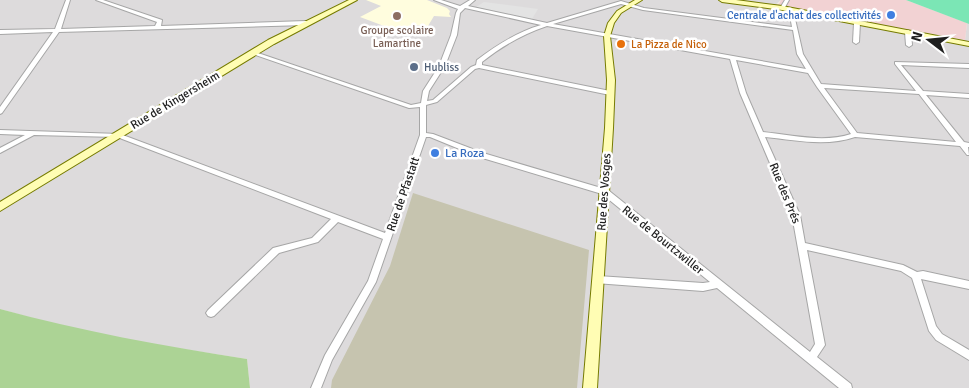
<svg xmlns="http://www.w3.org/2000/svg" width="969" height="388" font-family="Signika,sans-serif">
<rect width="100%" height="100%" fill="#f0ebe4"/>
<!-- residential -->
<polygon fill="#dddbdc" points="0,0 781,0 775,5 965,40 967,23 969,24 969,388 250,388 247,359 144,343 64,327 0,309"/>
<!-- commercial -->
<polygon fill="#f2d2d3" points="781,0 906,0 967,23 965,40 773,5 779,4"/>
<!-- education -->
<polygon fill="#fffdde" points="366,0 427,0 447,8 450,11 449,14 451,17 434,16 428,26 412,25 400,32 360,17 381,6"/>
<!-- construction -->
<polygon fill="#c6c4af" points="413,193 589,250 577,388 331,388 332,380 390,266"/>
<!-- forest -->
<path fill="#acd395" d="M0,309C81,331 163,346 247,359L250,388H0Z"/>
<!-- pitch -->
<polygon fill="#7be6b5" points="906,0 969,0 969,24"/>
<!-- parking -->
<polygon fill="#e3e3e3" points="484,2 538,9 532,19 476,7"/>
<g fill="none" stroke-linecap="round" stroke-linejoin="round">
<!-- street casing -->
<g stroke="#a6a6a6" stroke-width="2">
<g id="street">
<polygon points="66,0 70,0 61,29 155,26 157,22 96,0 103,0 162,20 161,26 306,21 309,23 306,25 59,32 2,113 0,114 0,107 53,32 0,34 0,30 55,29"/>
<path d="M434,0H441L460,6L470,0H475L468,6L547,23L621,1L644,8L792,27L789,10L791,9L793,10L803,54L821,84L916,91L895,64V62L969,64V68L901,65L923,91L969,94V98L926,95L964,142L969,143V147H968L969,155H967L960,146L855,137C826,147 795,140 765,137L800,215L805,243L903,265L917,272L923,271L969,281V289L921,279L936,326L942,334L969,350V360L936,340L929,331L912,278L901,271L807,250L825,345L817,357L851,384L852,388H839L717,288L703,291L595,283L594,280L595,277L598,276L703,283L710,282L602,194L479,157L430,137H426L376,282L332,360L321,388H311L325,355L368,281L383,239L338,222L318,242L279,253L214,316L211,317L208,316L206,313L208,310L273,248L312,238L331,219L117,137L34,135L0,153V148L25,135L0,134V130L120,134L385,233L420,135V107L409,108L250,53L255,52L411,105L421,103L423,91L439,66L451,35L456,13L458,9ZM621,4L643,10L793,30L797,54L806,69L553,24ZM465,8L541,25C517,32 497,45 477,60L476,65L471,67L433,100L427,101L429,91L445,66L457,35L460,13ZM547,26L730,59L740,93L792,215L815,344L810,352L608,190L483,153L433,134L426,133V105L437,102L475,69L479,68L610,95L612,94L613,93L610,91L482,65V62C502,46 523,34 547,26ZM736,60L808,73L817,87L851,134C824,143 791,135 763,132L746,93ZM824,88L919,94L956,142L857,133Z"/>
<polygon points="785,0 789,0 784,9 780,9 780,8"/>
<polygon points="857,21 860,23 859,42 856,44 853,42 854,23"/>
<polygon points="908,30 911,32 912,45 909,47 906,45 905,32"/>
</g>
</g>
<!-- secondary casing -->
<g stroke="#767b00" stroke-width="2">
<g id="secondary">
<polygon points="349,0 357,0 274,44 0,211 0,202 268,40"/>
<polygon points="635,0 642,0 621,13 614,23 610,36 615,80 613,128 597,388 583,388 605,128 607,80 604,36 608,23 617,11"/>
<polygon points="719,0 736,0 782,6 969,42 969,46 782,10 722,2"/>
</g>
</g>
<!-- street -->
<use href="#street" fill="#fff" fill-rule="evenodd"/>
<!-- secondary -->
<use href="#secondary" fill="#fffdb4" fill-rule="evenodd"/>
</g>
<!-- markers -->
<g fill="#3f7fe0" stroke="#fff" stroke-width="2">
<circle cx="891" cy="15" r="5"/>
<circle cx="435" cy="153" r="5"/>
</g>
<circle fill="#8d6e63" stroke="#fff" stroke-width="2" cx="397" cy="16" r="5"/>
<circle fill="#e8710a" stroke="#fff" stroke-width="2" cx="621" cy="44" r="5"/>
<circle fill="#5c6f8a" stroke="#fff" stroke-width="2" cx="414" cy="67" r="5"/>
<g text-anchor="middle" stroke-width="5" stroke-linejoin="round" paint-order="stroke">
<!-- far-shop labels -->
<g font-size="11" fill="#366cbe" stroke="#fff" text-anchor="end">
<text x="881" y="19">Centrale d'achat des collectivités</text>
</g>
<!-- far-education labels -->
<g font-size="11" fill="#785e54" stroke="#fff">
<text x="397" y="34">Groupe scolaire<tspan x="397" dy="13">Lamartine</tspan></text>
</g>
<!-- far-food labels -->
<g font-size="11" fill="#c56008" stroke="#fff" text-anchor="start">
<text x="631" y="48">La Pizza de Nico</text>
</g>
<!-- far-service labels -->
<g font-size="11" fill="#4e5e75" stroke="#fff" text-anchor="start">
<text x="424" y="71">Hubliss</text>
</g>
<!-- street labels -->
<g font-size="12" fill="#1f1f1f" stroke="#fff">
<text transform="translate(175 100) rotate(-31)" y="4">Rue de Kingersheim</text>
<text transform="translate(604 192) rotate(-86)" y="4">Rue des Vosges</text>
<text transform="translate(785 193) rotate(68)" y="4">Rue des Prés</text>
<text transform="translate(403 194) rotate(-71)" y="4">Rue de Pfastatt</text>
<text transform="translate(663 240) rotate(39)" y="4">Rue de Bourtzwiller</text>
</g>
<!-- shop labels -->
<g font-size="12" fill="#366cbe" stroke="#fff" text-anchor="start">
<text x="445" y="157">La Roza</text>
</g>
</g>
<!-- north arrow -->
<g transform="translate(929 40) rotate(286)" stroke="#ffffff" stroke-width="4" paint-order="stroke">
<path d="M0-4L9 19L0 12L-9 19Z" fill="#1f1f1f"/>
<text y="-8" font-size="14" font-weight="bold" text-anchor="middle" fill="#1f1f1f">N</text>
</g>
</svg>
